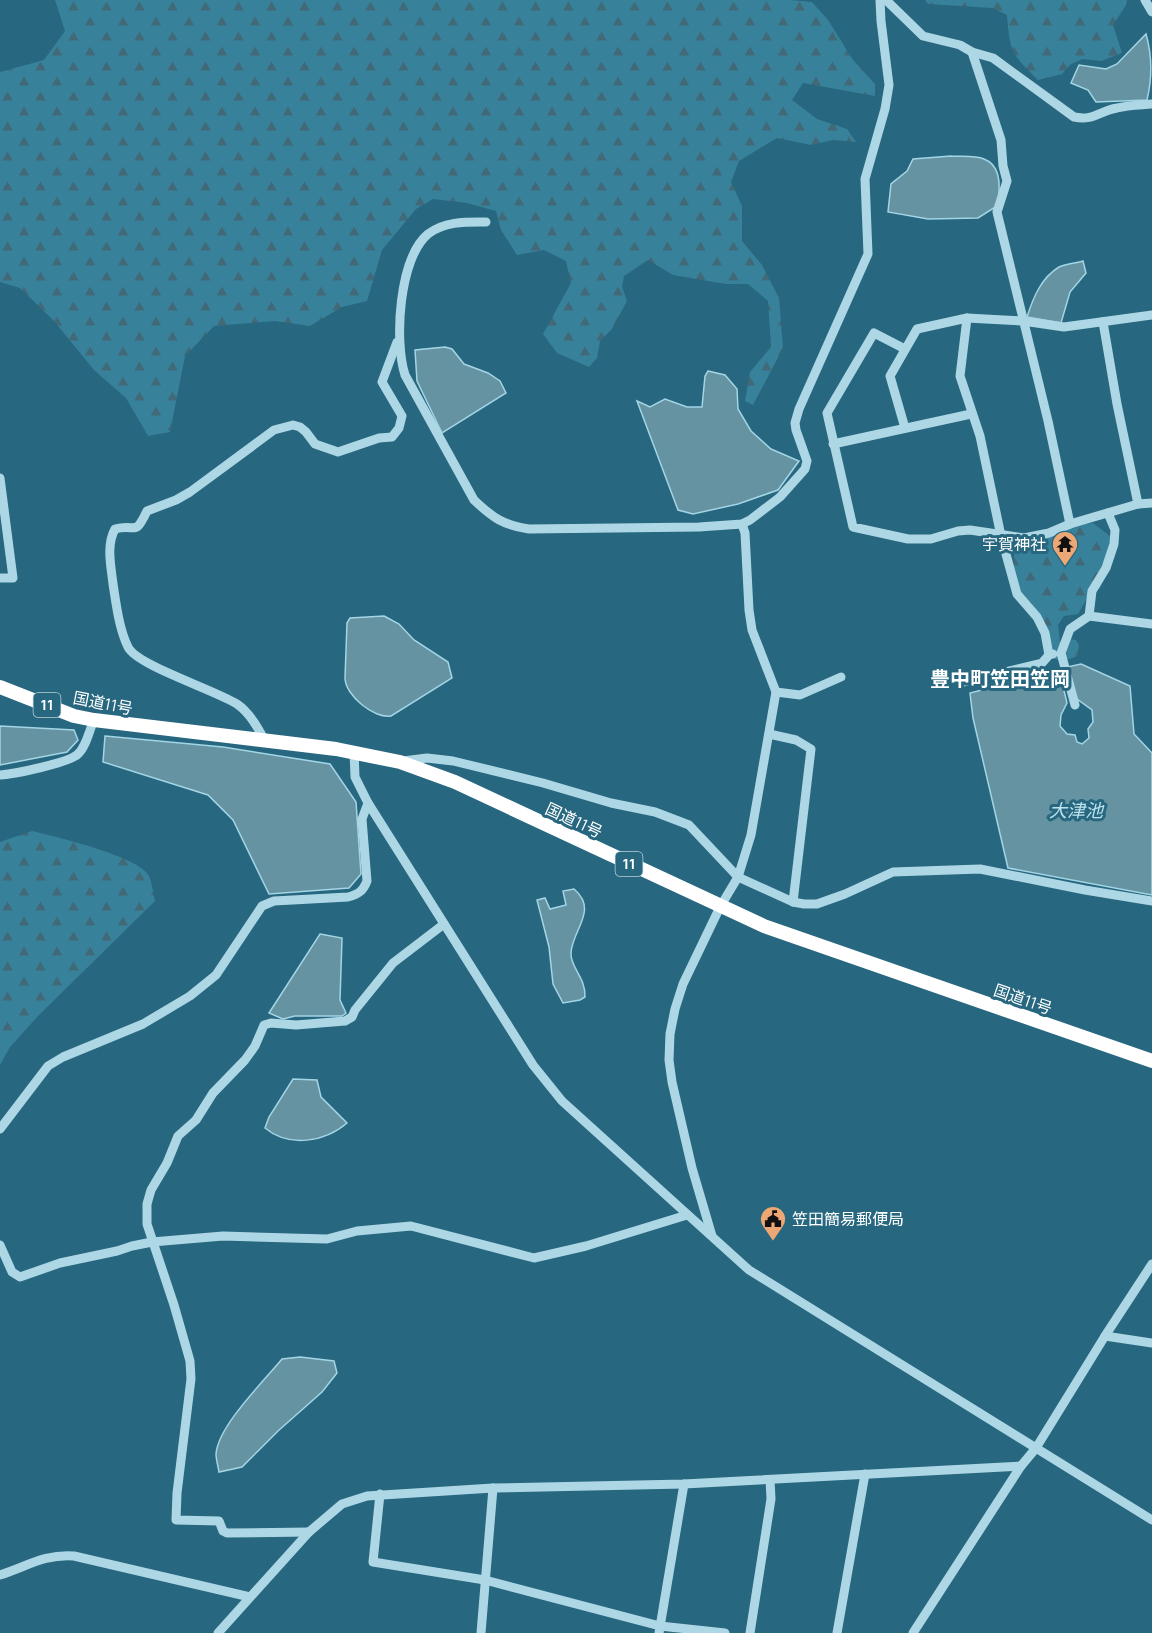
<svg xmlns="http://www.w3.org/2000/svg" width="1152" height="1633" font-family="Manrope,'Noto Sans JP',sans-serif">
<defs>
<pattern id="forest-firs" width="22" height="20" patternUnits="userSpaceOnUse" patternTransform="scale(1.5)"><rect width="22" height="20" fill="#38819b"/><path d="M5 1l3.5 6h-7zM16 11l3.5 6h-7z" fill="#416977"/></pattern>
</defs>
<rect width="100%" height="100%" fill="#27677f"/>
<!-- forest -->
<g fill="url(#forest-firs)">
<polygon points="55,0 790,0 812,2 828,20 853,60 875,84 875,96 803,83 792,100 817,119 847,129 856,142 833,140 811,145 777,138 739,161 731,182 742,206 742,241 762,265 779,298 783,348 753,405 745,401 750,372 771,347 768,301 748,284 726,284 673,275 648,260 624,276 622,287 627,301 612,329 600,341 597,358 589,367 557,353 543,334 571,283 566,261 544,250 517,255 501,230 496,211 467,203 433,199 416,209 382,250 367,301 342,307 310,326 275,321 214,326 185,356 170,432 148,436 126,398 94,370 54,321 20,288 0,282 0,72 44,60 65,31"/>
<path d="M925,0H1127L1126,5L1113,25L1122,53L1101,61L1083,59L1071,64L1062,74L1038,80C1011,53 1010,52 1007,15L993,8L928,4Z"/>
<path d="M1093,523L1110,536L1115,556L1100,588L1086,600L1078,614L1064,616L1058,625L1060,641L1063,643L1070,639L1076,640L1079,645L1078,655C1068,662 1055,661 1044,655C1044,649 1044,642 1042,636C1031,608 1003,574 1018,543L1059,535L1072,526Z"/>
<path d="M32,831C57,837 132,855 147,873C152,879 153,893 155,901L38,1016L10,1047L0,1065V842Z"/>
</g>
<!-- water -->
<g fill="#6593a2" stroke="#a3d5e6" stroke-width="1.5">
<path d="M1146,34C1152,55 1152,79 1147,100L1096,102L1088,90L1071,83L1079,65L1106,69L1117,64Z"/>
<path d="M951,156C961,157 975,155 984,159C1003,166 1000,191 997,206L978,218L928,219L888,212L891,184L907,171L913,159Z"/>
<path d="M1083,261L1086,273L1070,292L1061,323L1027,317C1033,298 1041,278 1059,267C1066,264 1076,263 1083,261Z"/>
<polygon points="445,347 452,349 464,364 488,373 500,381 506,393 442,433 417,381 415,350"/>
<polygon points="708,371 725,375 737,389 738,409 751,431 771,449 799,461 778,490 738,504 693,514 678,510 637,401 650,407 665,399 687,407 702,407 705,376"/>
<path d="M384,616L399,624L414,640L448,662L452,678L391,716C374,719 345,695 345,678L347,623L350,618Z"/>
<polygon points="1081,664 1130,686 1134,734 1152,753 1152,895 1008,868 973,718 970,693 1059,670 1067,703 1061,715 1060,726 1067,734 1075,735 1077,742 1082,744 1089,738 1088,729 1093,722 1092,710 1077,699 1067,667"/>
<polygon points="0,726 74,730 78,740 67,752 0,765"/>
<polygon points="105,736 223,747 330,764 356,802 361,874 349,888 269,894 233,820 208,795 103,762"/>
<path d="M574,889C599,910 572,930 571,953C570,967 586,978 585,997L580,1000L563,1003L553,984L549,947L537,900L545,898L550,909L566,905L563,891Z"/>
<polygon points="320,934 342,938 340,1000 346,1013 342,1016 295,1016 283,1019 269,1013"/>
<path d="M293,1079L317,1080L321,1097L347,1123C325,1142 289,1148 265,1128L269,1117Z"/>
<path d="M300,1357L334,1361L337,1373L322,1392L278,1431L242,1467L219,1472C218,1466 216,1459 216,1454C218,1426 264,1381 282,1359Z"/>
</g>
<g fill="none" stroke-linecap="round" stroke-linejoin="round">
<!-- minor -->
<g stroke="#aed7e5" stroke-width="9">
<path d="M886,0L923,36L960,45L972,52L993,58L1074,117C1094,121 1099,111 1117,108C1128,105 1141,105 1152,104"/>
<polyline points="1145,0 1152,12"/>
<polyline points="972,52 1001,140 1003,166 1007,181 997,212 1048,421 1070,524"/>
<path d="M486,222C467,222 445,221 428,234C399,258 394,341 405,375L474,500C493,518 503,525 529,529L699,527L742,524L750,520L780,497L805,469L807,461L796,430L795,423L799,409L868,254L865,179L885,109L889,85L881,21L880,0"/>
<polyline points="967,318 960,376 980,436 1001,536 1017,594 1037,617 1045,633 1049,655"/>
<polyline points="1103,322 1117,404 1138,504"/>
<polyline points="905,349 874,333 827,413 853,527 908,539 931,539 958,531 970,530 1024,538 1049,533 1070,524 1138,504 1152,503"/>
<polyline points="905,428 890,376 917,329 967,318 1023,321 1064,327 1152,315"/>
<polyline points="833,444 971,414"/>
<polyline points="0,478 13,578 0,578"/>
<polyline points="1089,616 1092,591 1106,568 1114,544 1115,530 1108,513"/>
<polyline points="960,683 1042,663 1049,655 1053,654"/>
<polyline points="776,692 800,695 841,677"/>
<polyline points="1075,705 1061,653 1070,629 1089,616 1152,624"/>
<polyline points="769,734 796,740 811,749 793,902"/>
<path d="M265,741C258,728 250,713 237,704C215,690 136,665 128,647C119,629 116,603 113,584C111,566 106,545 115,529C137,523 134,538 147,511L176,500L190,492L274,430L293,425L300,427L306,432L315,444L338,452L379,438L392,437L399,428L402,416L382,382L397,342"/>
<polyline points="354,751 355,777 368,803 533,1065 562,1101 749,1270 1152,1520"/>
<polyline points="403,761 427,758 453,761 543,783 611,803 655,812 689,825 738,877 793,902 804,904 817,904 845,894 893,872 980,869 1085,890 1152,901"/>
<path d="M0,775C14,774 69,763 78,754C86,747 89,731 94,720"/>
<path d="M0,1129L48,1066L63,1057L143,1024L190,996L216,975L262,906L274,901L348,897C359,894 363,891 367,881L362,819L368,803"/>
<polyline points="712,1236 692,1168 672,1082 669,1060 670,1034 675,1009 683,984 720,907 738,877 751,835 776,692 752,630 749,610 745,533 742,524"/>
<polyline points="0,1245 12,1272 20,1277 60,1263 117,1251 132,1246 152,1242 223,1236 327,1239 357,1231 411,1226 534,1258 586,1246 687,1215"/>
<polyline points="1105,1336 1152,1343"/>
<polyline points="380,1494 373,1562 485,1580 660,1626 725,1633"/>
<polyline points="309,1532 227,1533 223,1531 219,1521 176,1520 177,1493 191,1379 190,1361 174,1305 147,1224 147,1204 151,1190 167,1163 178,1136 196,1120 213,1093 245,1060 255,1046 264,1025 271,1023 296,1025 345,1021 352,1017 355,1010 393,963 444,924"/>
<path d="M0,1575C28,1566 44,1554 74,1556L250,1597"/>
<polyline points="218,1633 309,1532 342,1504 367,1496 493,1488 684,1484 1021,1466"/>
<polyline points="481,1633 493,1488"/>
<polyline points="659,1633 684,1484"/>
<polyline points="750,1633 771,1499 770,1480"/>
<polyline points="837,1633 865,1474"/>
<polyline points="913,1633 1021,1466 1036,1448 1105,1336 1152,1264"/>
</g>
<!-- highway -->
<polyline stroke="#fff" stroke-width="14" points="0,687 74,716 94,720 336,749 400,762 455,782 764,926 1152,1061"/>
</g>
<!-- icons -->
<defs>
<g id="temple-pin" transform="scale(1.35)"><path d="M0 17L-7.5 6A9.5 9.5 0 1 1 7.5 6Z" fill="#eda774" stroke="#27677f"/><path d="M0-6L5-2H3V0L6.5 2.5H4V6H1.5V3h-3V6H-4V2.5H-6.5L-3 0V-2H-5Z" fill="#111"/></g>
<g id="civic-pin" transform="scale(1.35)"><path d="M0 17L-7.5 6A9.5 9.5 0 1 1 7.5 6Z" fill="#eda774" stroke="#27677f"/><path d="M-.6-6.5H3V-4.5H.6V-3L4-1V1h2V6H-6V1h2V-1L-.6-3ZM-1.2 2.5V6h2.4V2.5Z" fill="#111"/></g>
</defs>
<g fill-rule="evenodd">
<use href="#temple-pin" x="1065" y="544"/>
<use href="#civic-pin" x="773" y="1219"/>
</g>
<g text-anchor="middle" stroke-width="6" stroke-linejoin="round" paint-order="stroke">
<!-- shield labels -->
<g fill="#27677f" stroke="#bed1d9" stroke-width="1.5">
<rect x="33.5" y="693" width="27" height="24" rx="4.5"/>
<rect x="615.5" y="852" width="27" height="24" rx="4.5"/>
</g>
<g font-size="15" font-weight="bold" fill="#fff">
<text x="47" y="710">11</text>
<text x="629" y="869">11</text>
</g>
<!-- poi labels -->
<g font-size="16" fill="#fff" stroke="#27677f" text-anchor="end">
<text x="1046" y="550">宇賀神社</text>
<text x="792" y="1225" text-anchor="start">笠田簡易郵便局</text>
</g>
<!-- street labels -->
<g font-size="16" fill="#fff" stroke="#27677f">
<text transform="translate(103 703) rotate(11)" y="6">国道11号</text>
<text transform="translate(574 820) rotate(25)" y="6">国道11号</text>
<text transform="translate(1023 999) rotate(19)" y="6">国道11号</text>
</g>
<!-- water labels -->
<g font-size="18" font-style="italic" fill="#bce2ee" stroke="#27677f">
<text x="1076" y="817">大津池</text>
</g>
<!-- quarter labels -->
<g font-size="20" font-weight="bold" fill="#fff" stroke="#27677f">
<text x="1000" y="686">豊中町笠田笠岡</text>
</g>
</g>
</svg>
